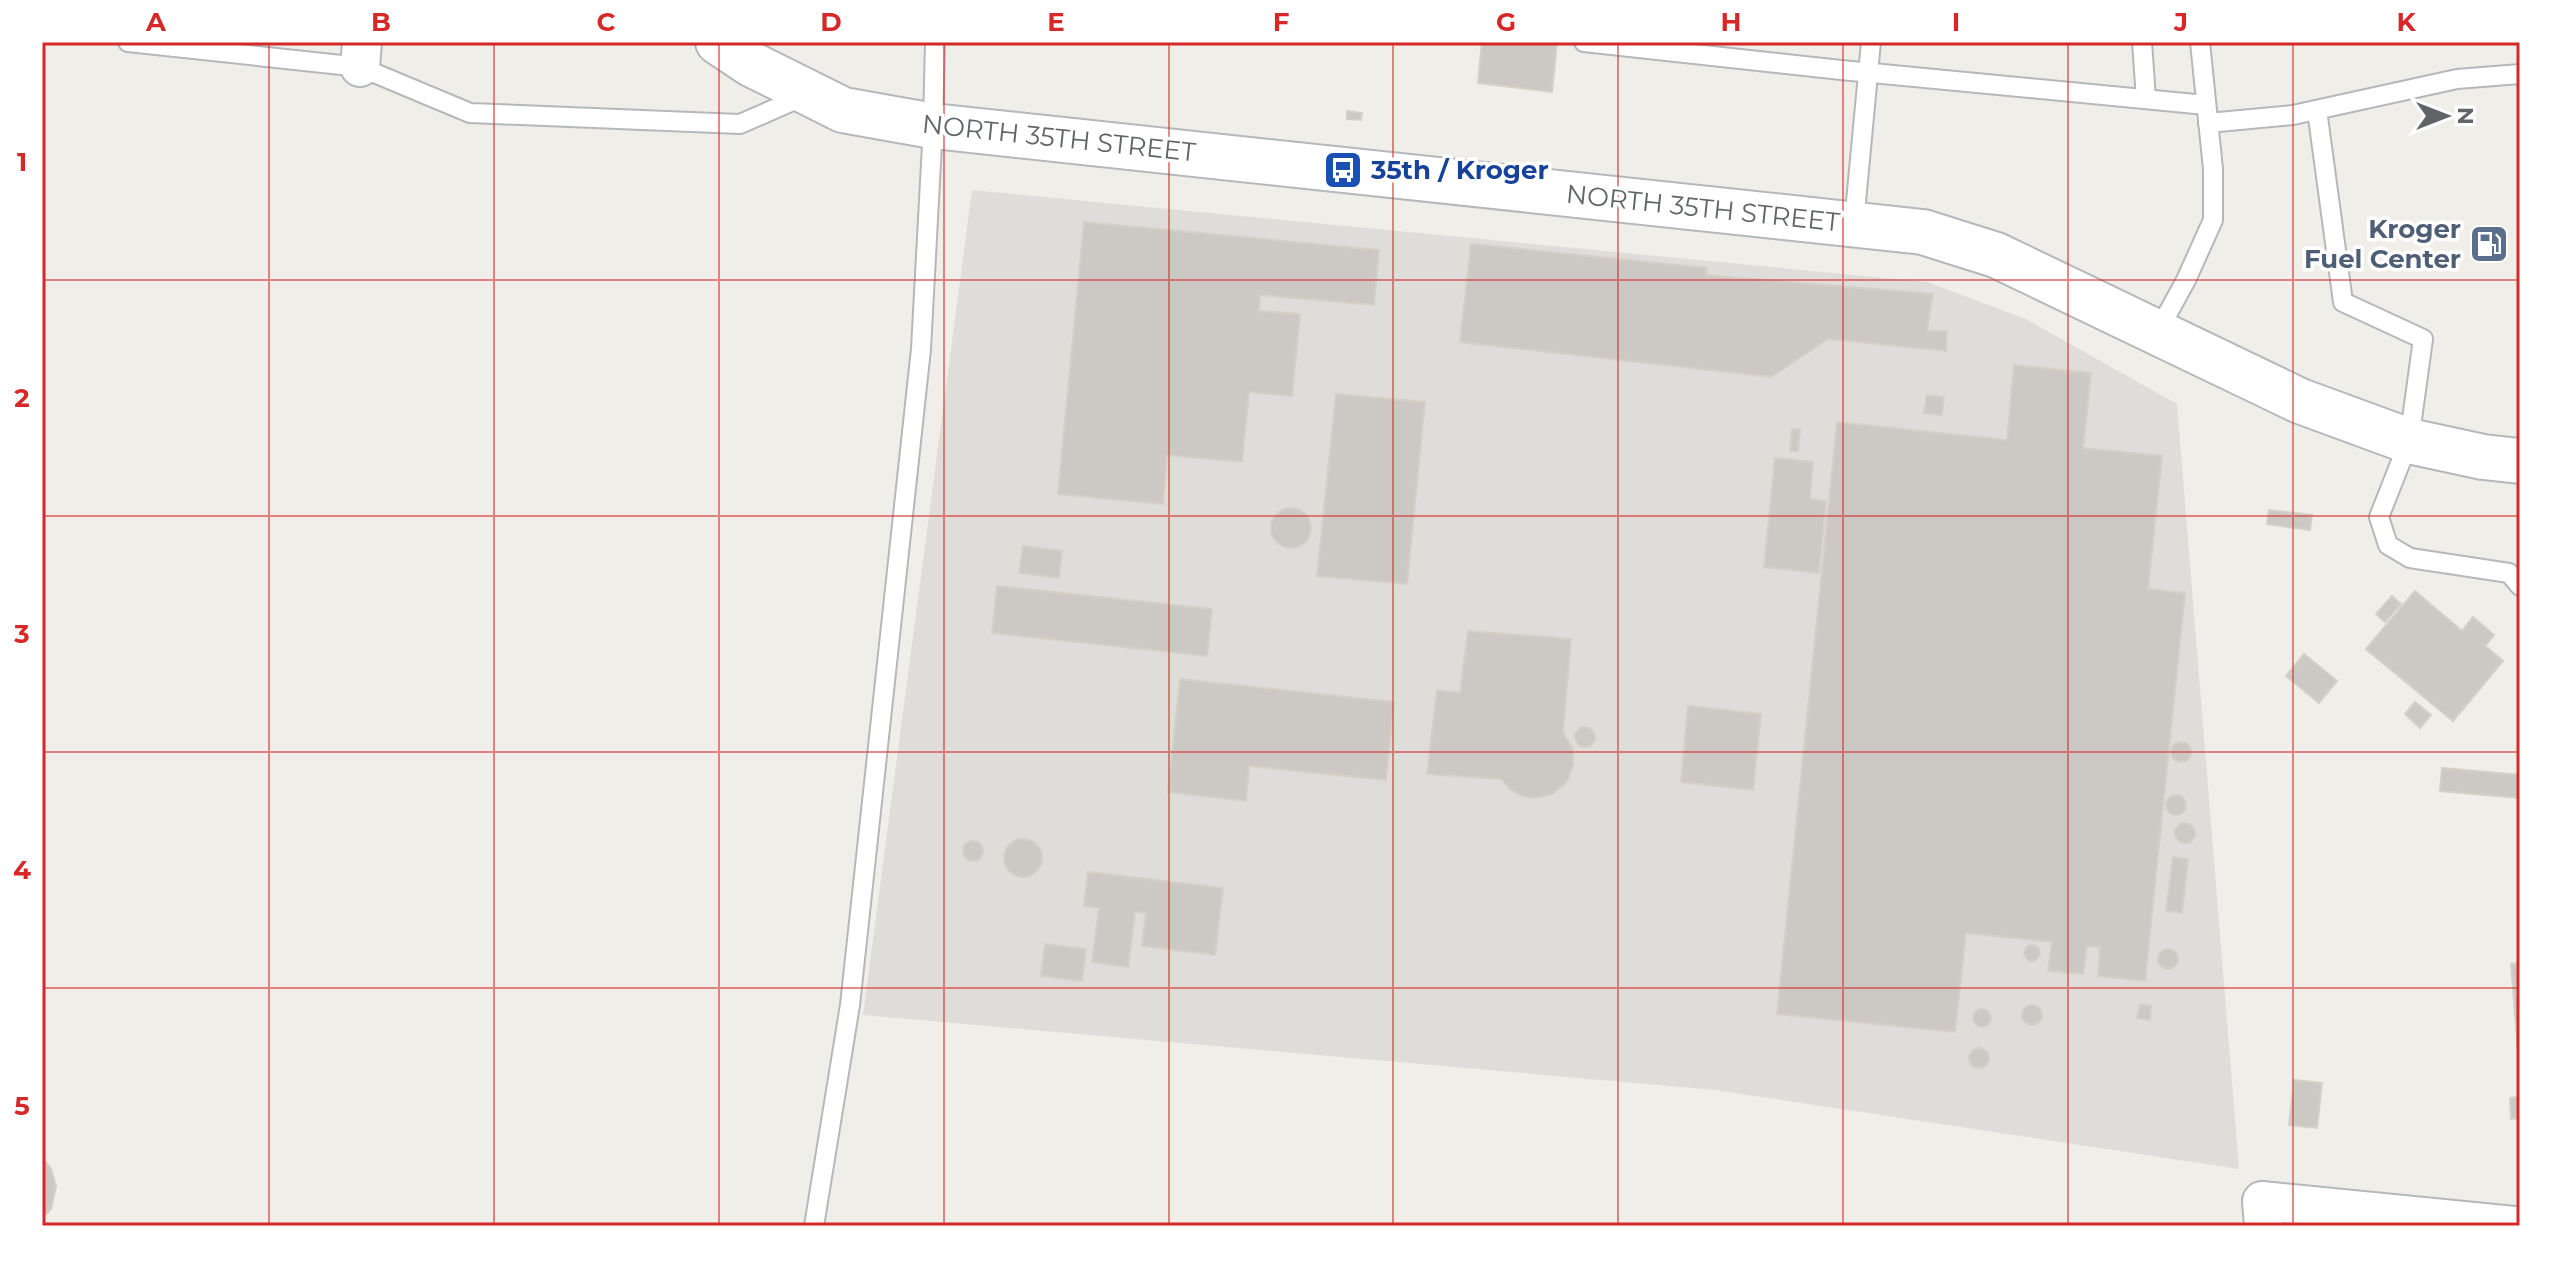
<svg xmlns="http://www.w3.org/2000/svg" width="2562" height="1268" font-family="Montserrat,sans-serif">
<rect width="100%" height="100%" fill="#f0eee9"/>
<!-- industrial -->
<polygon fill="#dfddda" points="972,190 1927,282 2026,319 2177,404 2239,1169 1715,1090 863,1015"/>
<!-- building -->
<g fill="#ccc9c5" stroke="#d4cfc7" stroke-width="2">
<polygon points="1482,42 1557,42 1552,92 1478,83"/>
<polygon points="1347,111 1362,113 1361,120 1347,119"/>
<polygon points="1084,222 1379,250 1374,305 1260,295 1259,311 1300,314 1292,396 1249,392 1242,462 1167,455 1163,504 1058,494"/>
<polygon points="1471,244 1707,268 1706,275 1933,294 1927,331 1947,331 1946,351 1828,339 1771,377 1460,342"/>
<polygon points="2014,365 2091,373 2083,448 2162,456 2148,589 2185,593 2145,981 2098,976 2100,947 2087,946 2083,974 2048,971 2052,942 1966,933 1955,1032 1777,1014 1837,422 2007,440"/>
<polygon points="1336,394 1425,402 1407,584 1317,576"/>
<polygon points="1927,395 1944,397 1942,415 1924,413"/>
<polygon points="1792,429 1800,429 1798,451 1790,451"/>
<polygon points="1775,458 1813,462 1810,499 1826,501 1819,573 1764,567"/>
<circle cx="1291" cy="528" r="20"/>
<polygon points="2269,510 2312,515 2310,530 2267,524"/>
<polygon points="1023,546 1062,551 1059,578 1019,573"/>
<polygon points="997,586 1212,609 1207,656 992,633"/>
<polygon points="2415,591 2462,631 2473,617 2494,635 2485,646 2503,661 2453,721 2366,649"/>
<polygon points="2392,596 2401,604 2385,622 2376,614"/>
<polygon points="1468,631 1571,639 1563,732 1573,749 1573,765 1567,782 1552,794 1534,798 1522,796 1511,790 1501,779 1427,774 1437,690 1460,693"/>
<polygon points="2304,654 2337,681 2319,703 2286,676"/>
<polygon points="1180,679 1394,702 1386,780 1249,766 1246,801 1168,792"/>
<polygon points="2415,702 2431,715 2420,728 2405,714"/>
<polygon points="1688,706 1761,714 1753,790 1681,782"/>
<circle cx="1585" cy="737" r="10"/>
<circle cx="2181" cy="752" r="10"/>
<polygon points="2442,768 2520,775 2520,798 2440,791"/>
<circle cx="2176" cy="805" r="10"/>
<circle cx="2185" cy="833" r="10"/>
<circle cx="1023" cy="858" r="19"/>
<circle cx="973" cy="851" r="10"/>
<polygon points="2173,857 2188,859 2182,913 2166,911"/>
<polygon points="1088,872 1223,888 1215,955 1142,946 1146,913 1135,912 1128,967 1092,962 1099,908 1084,906"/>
<polygon points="1045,944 1086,949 1082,981 1041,976"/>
<circle cx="2032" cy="953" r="8"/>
<circle cx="2168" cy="959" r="10"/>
<polygon points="2520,963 2520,1074 2511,964"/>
<polygon points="2140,1005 2151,1006 2150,1020 2137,1018"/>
<circle cx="2032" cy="1015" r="10"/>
<circle cx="1982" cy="1018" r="9"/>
<circle cx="1979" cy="1058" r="10"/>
<polygon points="2294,1080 2322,1083 2317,1128 2289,1125"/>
<polygon points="2520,1097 2520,1118 2511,1119 2510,1098"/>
<polygon points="42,1157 51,1169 56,1186 51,1209 42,1218"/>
</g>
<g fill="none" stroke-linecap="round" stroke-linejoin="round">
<!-- lane casing -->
<g stroke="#b5b8bb" stroke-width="22">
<g id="lane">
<polyline points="128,42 360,67 470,113 740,124 804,96"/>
<polyline points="1584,42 1841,70 2206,105"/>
<polyline points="2142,42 2146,99"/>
<polyline points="2317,110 2343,302 2423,339 2409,441 2379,517 2388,545 2410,558 2509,573 2520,586"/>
<polyline points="2208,123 2293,115 2457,79 2520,74"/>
<polyline points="1854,223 1871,42"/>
<polyline points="2157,333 2186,280 2213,220 2213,169 2200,42"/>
<polyline points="814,1226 850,1005 921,349 933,126 935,42"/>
</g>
</g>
<!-- street casing -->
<g stroke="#b5b8bb" stroke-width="42">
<g id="street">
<polyline points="360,67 362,42"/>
<polyline points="2264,1226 2262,1201 2514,1226"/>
</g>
</g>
<!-- secondary casing -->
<g stroke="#b4b8bb" stroke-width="48">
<polyline id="secondary" points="718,42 751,64 843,110 933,126 1923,232 1996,255 2300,401 2409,441 2483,457 2520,461"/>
</g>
<!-- lane -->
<use href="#lane" stroke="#fff" stroke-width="18"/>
<!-- street -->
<use href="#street" stroke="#fff" stroke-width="38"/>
<!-- secondary -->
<use href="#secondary" stroke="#fff" stroke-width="44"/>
</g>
<!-- grid -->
<path fill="none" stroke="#d62828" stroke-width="2" stroke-opacity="0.55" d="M269,42V1226M494,42V1226M719,42V1226M944,42V1226M1169,42V1226M1393,42V1226M1618,42V1226M1843,42V1226M2068,42V1226M2293,42V1226M42,280H2520M42,516H2520M42,752H2520M42,988H2520"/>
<!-- icons -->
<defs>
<g id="bus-square" transform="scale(2)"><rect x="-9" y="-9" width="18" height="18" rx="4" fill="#1a4fb4" stroke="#fff"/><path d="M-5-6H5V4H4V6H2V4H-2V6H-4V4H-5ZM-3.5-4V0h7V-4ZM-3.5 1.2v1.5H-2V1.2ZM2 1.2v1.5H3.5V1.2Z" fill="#fff"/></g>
<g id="fuel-square" transform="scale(2)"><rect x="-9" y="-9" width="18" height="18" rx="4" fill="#5c6f8a" stroke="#fff"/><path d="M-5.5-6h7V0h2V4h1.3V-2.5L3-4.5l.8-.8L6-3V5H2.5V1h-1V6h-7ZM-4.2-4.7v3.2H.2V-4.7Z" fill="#fff"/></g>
</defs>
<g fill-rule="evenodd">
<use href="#bus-square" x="1343" y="170"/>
<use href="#fuel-square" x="2489" y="244"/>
</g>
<g text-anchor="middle" stroke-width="7" stroke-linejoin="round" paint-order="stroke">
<!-- street labels -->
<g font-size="26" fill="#606467" stroke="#fff">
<text transform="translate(1059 138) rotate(6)" y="9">NORTH 35TH STREET</text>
<text transform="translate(1703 208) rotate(6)" y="9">NORTH 35TH STREET</text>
</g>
<!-- transit labels -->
<g font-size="26" font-weight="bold" fill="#164399" stroke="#fff" text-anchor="start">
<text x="1371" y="179">35th / Kroger</text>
</g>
<!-- service labels -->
<g font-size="26" font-weight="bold" fill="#4e5e75" stroke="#fff" text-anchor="end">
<text x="2461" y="238">Kroger<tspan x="2461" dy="30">Fuel Center</tspan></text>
</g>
</g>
<!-- border -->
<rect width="2562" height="1268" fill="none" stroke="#ffffff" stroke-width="88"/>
<!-- north arrow -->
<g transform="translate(2446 116) rotate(90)" stroke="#ffffff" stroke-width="6" paint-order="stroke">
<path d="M0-6L14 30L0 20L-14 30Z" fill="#606467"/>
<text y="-12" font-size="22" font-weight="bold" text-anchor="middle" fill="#606467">N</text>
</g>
<rect x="44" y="44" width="2474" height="1180" fill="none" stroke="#d62828" stroke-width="3"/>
<g font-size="26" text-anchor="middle" font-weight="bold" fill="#d62828">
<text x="156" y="31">A</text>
<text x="381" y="31">B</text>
<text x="606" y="31">C</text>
<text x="831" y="31">D</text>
<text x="1056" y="31">E</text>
<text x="1281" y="31">F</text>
<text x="1506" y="31">G</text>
<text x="1731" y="31">H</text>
<text x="1956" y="31">I</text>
<text x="2181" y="31">J</text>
<text x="2406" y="31">K</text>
<text x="22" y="171">1</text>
<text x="22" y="407">2</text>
<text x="22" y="643">3</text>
<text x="22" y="879">4</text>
<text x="22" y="1115">5</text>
</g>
</svg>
